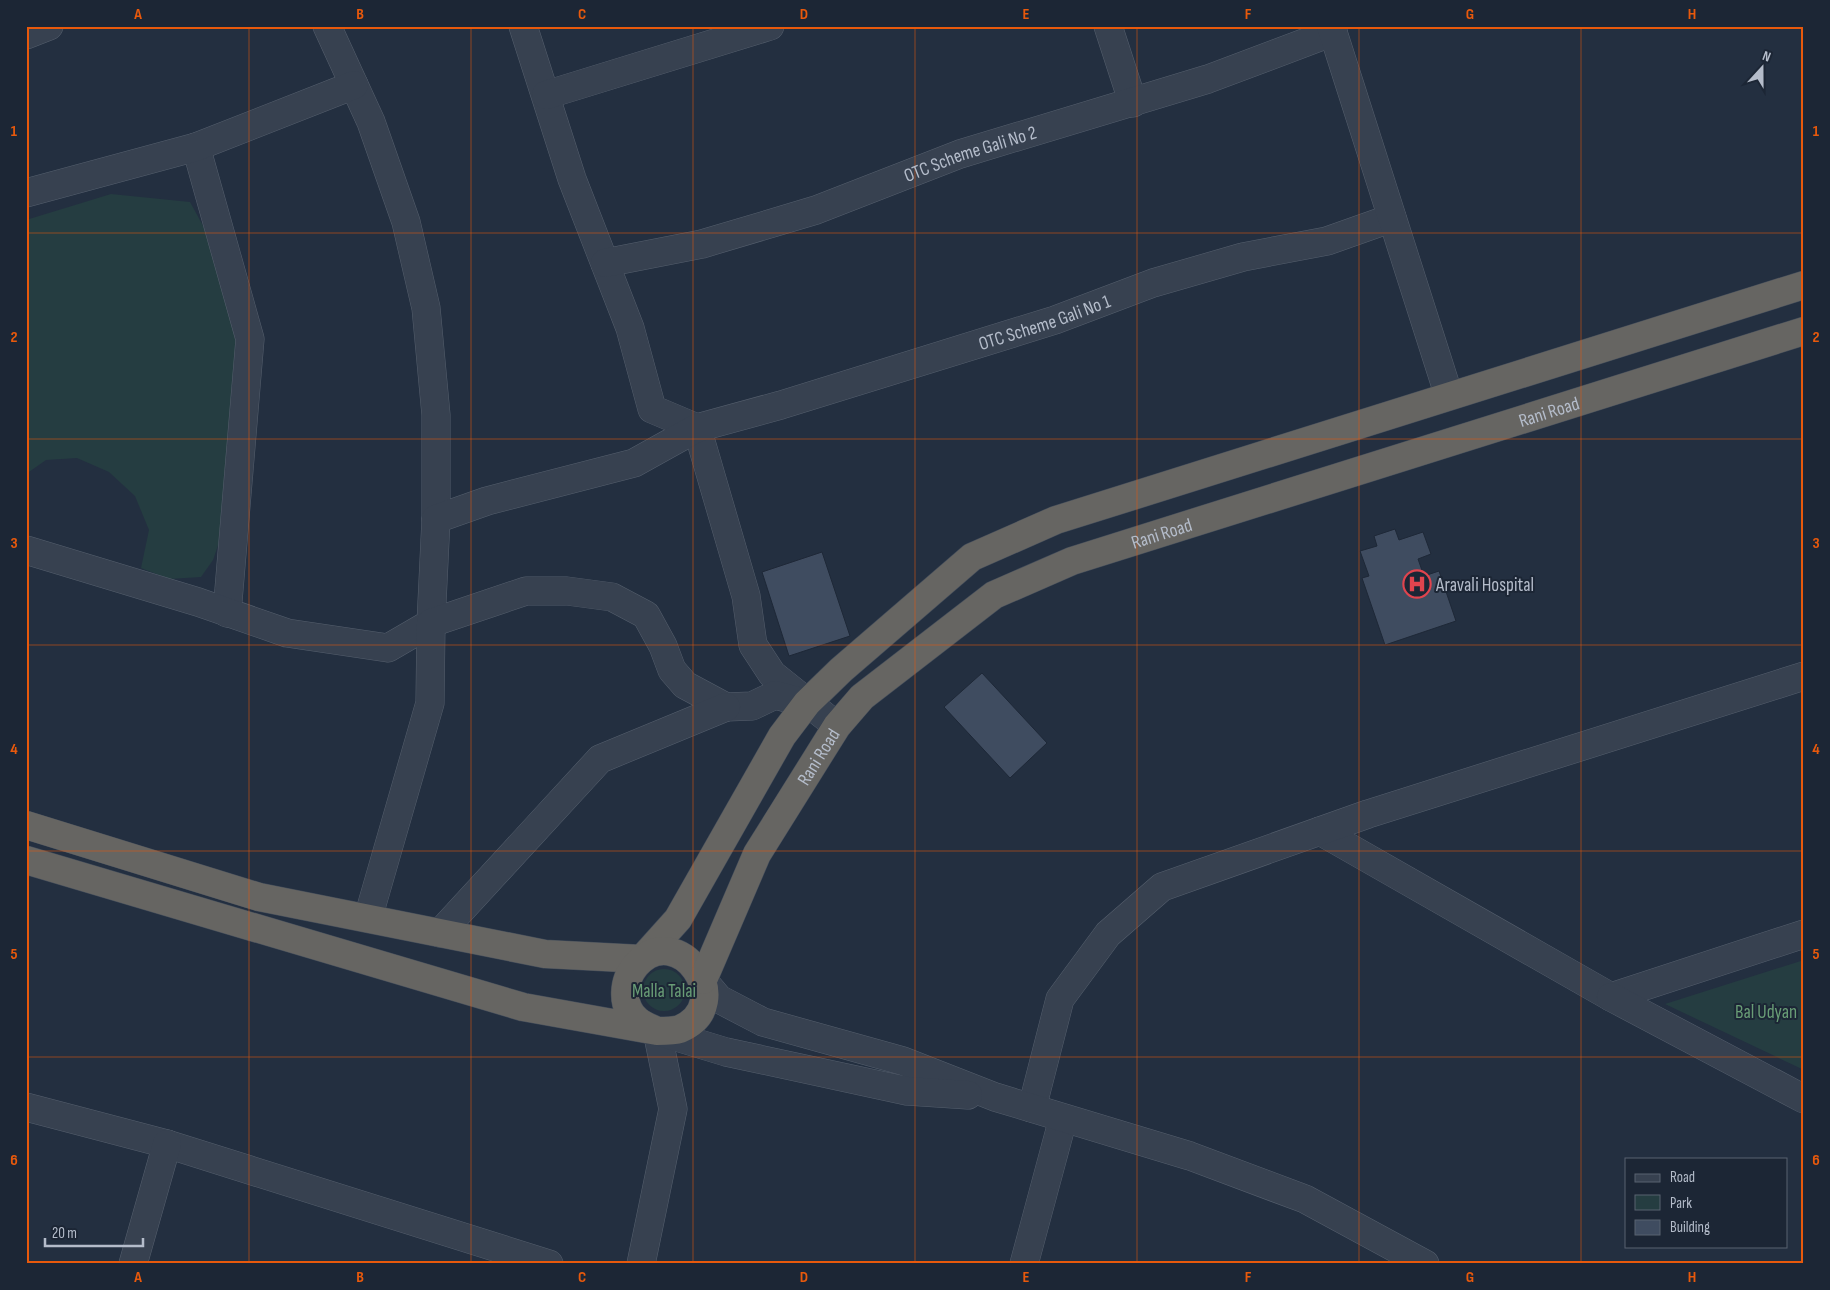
<svg xmlns="http://www.w3.org/2000/svg" width="1830" height="1290" font-family="'Sofia Sans Condensed',sans-serif">
<rect width="100%" height="100%" fill="#232f40"/>
<!-- green -->
<g fill="#253d41">
<polygon points="111,194 190,202 223,262 240,320 232,505 213,560 201,577 169,579 141,568 149,530 135,496 109,472 77,458 46,460 26,474 26,220"/>
<polygon points="1804,960 1804,1070 1665,1004"/>
<circle cx="664" cy="990" r="21"/>
</g>
<!-- building -->
<g fill="#3f4c60" stroke="#1e2837">
<polygon points="1395,529 1399,540 1423,532 1431,554 1418,559 1424,576 1439,571 1456,621 1385,645 1362,578 1369,576 1360,551 1377,546 1374,536"/>
<polygon points="822,552 850,636 789,656 762,572"/>
<polygon points="982,673 1047,743 1010,778 944,707"/>
</g>
<g fill="none" stroke-linecap="round" stroke-linejoin="round">
<!-- minor casing -->
<g stroke="#555f6d" stroke-width="29">
<g id="minor">
<polyline points="327,26 371,122 406,222 426,308 436,415 436,519"/>
<polyline points="523,26 572,179 630,328 652,409 697,428 746,596 753,645 772,674 837,726"/>
<polyline points="1108,26 1133,103"/>
<polyline points="26,35 49,26"/>
<polyline points="546,95 770,26"/>
<polyline points="196,147 250,339 227,613"/>
<polyline points="26,193 196,147 354,85"/>
<path id="s1" d="M605,263L702,244L816,210L960,154L1208,79L1333,32"/>
<path id="s2" d="M26,550L198,602L287,633L388,648L431,623L436,519L487,501L634,463L697,428L781,405L1055,320L1153,283L1243,257L1327,241L1392,218"/>
<polyline points="1320,831 1611,997 1804,934"/>
<polyline points="368,918 430,703 431,623 526,591 567,591 612,597 646,615 663,646 672,670 685,685 726,707 752,706 775,695 805,703"/>
<polyline points="440,933 600,759 726,707"/>
<polyline points="1611,997 1804,1099"/>
<polyline points="26,1107 167,1144 549,1264"/>
<polyline points="1032,1108 1060,999 1108,934 1162,887 1368,814 1804,676"/>
<polyline points="133,1264 167,1144"/>
<polyline points="641,1264 673,1109 657,1031"/>
<polyline points="1024,1264 1063,1119"/>
</g>
</g>
<!-- tertiary casing -->
<g stroke="#555f6d" stroke-width="29">
<g id="tertiary">
<polyline points="1331,26 1449,396"/>
<polyline points="703,980 719,999 763,1022 903,1061 995,1097 1190,1156 1305,1199 1425,1264"/>
<polyline points="657,1031 726,1052 907,1091 968,1095"/>
</g>
</g>
<!-- trunk casing -->
<g stroke="#424c5a" stroke-width="29">
<g id="trunk">
<polyline points="26,825 259,897 545,954 642,959 678,919 782,736 807,703 841,670 972,557 1056,520 1804,285"/>
<path d="M26,860L523,1007L657,1031C664,1031 674,1031 680,1029C739,1003 678,918 636,965C623,980 620,1006 637,1020C642,1025 651,1028 657,1031"/>
<path id="s3" d="M703,980L757,854L837,726L862,697L994,595L1072,561L1804,331"/>
</g>
</g>
<!-- minor -->
<use href="#minor" stroke="#374150" stroke-width="28"/>
<!-- tertiary -->
<use href="#tertiary" stroke="#374150" stroke-width="28"/>
<!-- trunk -->
<use href="#trunk" stroke="#666562" stroke-width="28"/>
</g>
<!-- grid -->
<path fill="none" stroke="#e8590c" stroke-width="1" stroke-opacity="0.55" d="M249,26V1264M471,26V1264M693,26V1264M915,26V1264M1137,26V1264M1359,26V1264M1581,26V1264M26,233H1804M26,439H1804M26,645H1804M26,851H1804M26,1057H1804"/>
<!-- icons -->
<defs>
<g id="hospital-ring" transform="scale(1.4375)"><circle r="9.5" fill="#1c2635" stroke="#e0444e" stroke-width="1.5"/><path d="M-5-5h3v3.5h4V-5h3V5h-3V1.5h-4V5h-3Z" fill="#e0444e"/></g>
</defs>
<g fill-rule="evenodd">
<use href="#hospital-ring" x="1417" y="584"/>
</g>
<g text-anchor="middle" stroke-width="4" stroke-linejoin="round" paint-order="stroke">
<!-- street labels -->
<g font-size="19" fill="#b4bcca" stroke="#1c2635">
<text dy="7" stroke="none"><textPath href="#s1" startOffset="382">OTC Scheme Gali No 2</textPath></text>
<text dy="7" stroke="none"><textPath href="#s2" startOffset="1171">OTC Scheme Gali No 1</textPath></text>
<text dy="7" stroke="none"><textPath href="#s3" startOffset="1078">Rani Road</textPath></text>
<text dy="7" stroke="none"><textPath href="#s3" startOffset="672">Rani Road</textPath></text>
<text dy="7" stroke="none"><textPath href="#s3" startOffset="252">Rani Road</textPath></text>
</g>
<!-- poi labels -->
<g font-size="19" fill="#b4bcca" stroke="#1c2635" text-anchor="start">
<text x="1436" y="591">Aravali Hospital</text>
</g>
<!-- park labels -->
<g font-size="19" fill="#699d76" stroke="#1c2635">
<text x="664" y="997">Malla Talai</text>
<text x="1766" y="1018">Bal Udyan</text>
</g>
</g>
<!-- border -->
<rect width="1830" height="1290" fill="none" stroke="#1c2635" stroke-width="55"/>
<!-- legend -->
<rect x="1625" y="1158" width="162" height="90" fill="#1c2635" stroke="#596271"/>
<rect x="1635" y="1174" width="25" height="8" fill="#374150" stroke="#596271"/>
<text x="1670" y="1182" font-size="15" fill="#b4bcca">Road</text>
<rect x="1635" y="1195" width="25" height="15" fill="#253d41" stroke="#596271"/>
<text x="1670" y="1208" font-size="15" fill="#b4bcca">Park</text>
<rect x="1635" y="1220" width="25" height="15" fill="#3f4c60" stroke="#596271"/>
<text x="1670" y="1232" font-size="15" fill="#b4bcca">Building</text>
<!-- north arrow -->
<g transform="translate(1762 68) rotate(21)" stroke="#1c2635" stroke-width="4" paint-order="stroke">
<path d="M0-4L9 19L0 12L-9 19Z" fill="#b4bcca"/>
<text y="-8" font-size="14" font-weight="bold" text-anchor="middle" fill="#b4bcca">N</text>
</g>
<!-- scale -->
<path d="M45 1238v8h98v-8" fill="none" stroke="#b4bcca" stroke-width="2.5"/>
<text x="52" y="1238" font-size="15" fill="#b4bcca" stroke="#1c2635" stroke-width="4" paint-order="stroke">20 m</text>
<rect x="28" y="28" width="1774" height="1234" fill="none" stroke="#e8590c" stroke-width="2"/>
<g font-size="16" text-anchor="middle" font-weight="bold" fill="#e8590c">
<text x="138" y="19">A</text>
<text x="360" y="19">B</text>
<text x="582" y="19">C</text>
<text x="804" y="19">D</text>
<text x="1026" y="19">E</text>
<text x="1248" y="19">F</text>
<text x="1470" y="19">G</text>
<text x="1692" y="19">H</text>
<text x="14" y="136">1</text>
<text x="1816" y="136">1</text>
<text x="14" y="342">2</text>
<text x="1816" y="342">2</text>
<text x="14" y="548">3</text>
<text x="1816" y="548">3</text>
<text x="14" y="754">4</text>
<text x="1816" y="754">4</text>
<text x="14" y="959">5</text>
<text x="1816" y="959">5</text>
<text x="14" y="1165">6</text>
<text x="1816" y="1165">6</text>
<text x="138" y="1282">A</text>
<text x="360" y="1282">B</text>
<text x="582" y="1282">C</text>
<text x="804" y="1282">D</text>
<text x="1026" y="1282">E</text>
<text x="1248" y="1282">F</text>
<text x="1470" y="1282">G</text>
<text x="1692" y="1282">H</text>
</g>
</svg>
